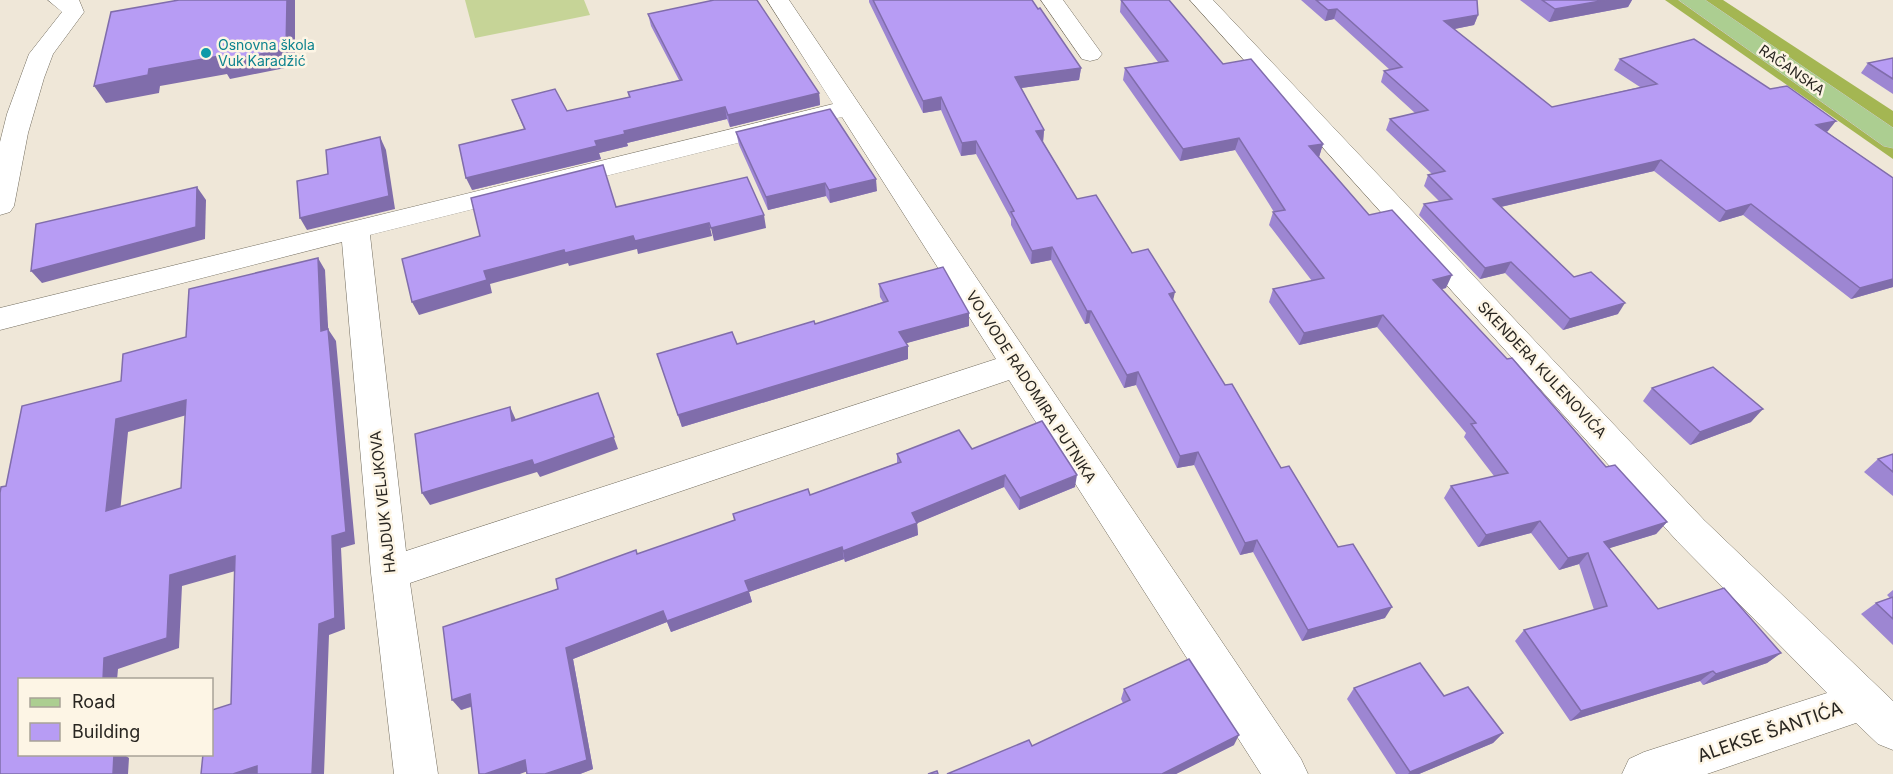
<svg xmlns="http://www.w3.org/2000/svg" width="1893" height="774" font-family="Inter,sans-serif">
<rect width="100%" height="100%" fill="#efe7d8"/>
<!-- green -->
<polygon fill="#c6d497" points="465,0 584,0 590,15 475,38"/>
<!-- forest -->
<polygon fill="#a4b652" points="1665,0 1723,0 1893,111 1893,159"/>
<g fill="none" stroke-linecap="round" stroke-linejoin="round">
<!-- minor casing -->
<g stroke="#736d5f" stroke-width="1">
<g id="minor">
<polygon points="48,0 79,0 84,12 53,54 44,78 28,133 14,206 10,212 0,215 0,142 7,114 29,54 62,12"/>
<path d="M767,0H789L1301,759L1308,774H1261L1009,380L410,583L438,774H394L371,573L342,242L0,330V308L833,104ZM842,117L996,359L406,551L370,235Z"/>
<polygon points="1041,0 1063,0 1102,54 1098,59 1090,61 1082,59"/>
<polygon points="1190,0 1213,0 1704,520 1893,701 1893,750 1878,744 1856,723 1707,774 1622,774 1629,759 1644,752 1827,693 1678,542"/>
</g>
</g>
<!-- major casing -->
<g stroke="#cccbca" stroke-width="1">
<polygon id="major" points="1679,0 1705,0 1893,128 1893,148 1884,146"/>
</g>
<!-- minor -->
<use href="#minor" fill="#fff" fill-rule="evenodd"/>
<!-- major -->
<use href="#major" fill="#acce91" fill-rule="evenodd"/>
</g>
<!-- wall -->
<g fill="#9d86d2">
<polygon points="869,0 1032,0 1038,9 1081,68 1079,80 1021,88 1044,130 1043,142 1077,199 1132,253 1173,301 1225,385 1281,468 1338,547 1385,618 1302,641 1253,552 1240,555 1194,465 1177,468 1136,385 1124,388 1089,323 1085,324 1051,260 1031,264 1011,225 1011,219 976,154 961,156 941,110 923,113 869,2"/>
<polygon points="1121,0 1223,64 1323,144 1319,157 1369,215 1446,288 1441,289 1606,467 1667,522 1656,534 1609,548 1658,609 1781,653 1767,663 1703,685 1700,681 1570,721 1515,641 1524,630 1594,610 1579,564 1559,570 1531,533 1478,547 1444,498 1451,486 1494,476 1464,437 1466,433 1377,327 1299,345 1269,302 1273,289 1312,281 1269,225 1273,212 1274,212 1235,150 1180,161 1123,80 1125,68 1158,62 1120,12"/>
<polygon points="1301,0 1477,0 1478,15 1474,25 1454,29 1552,107 1640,87 1614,70 1620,59 1828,131 1827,132 1893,178 1893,287 1851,299 1743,215 1719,222 1654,171 1501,207 1574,277 1618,314 1563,330 1505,273 1480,279 1419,215 1424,204 1439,201 1424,186 1428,175 1432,174 1386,130 1390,119 1415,113 1381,82 1384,71 1390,70 1334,19 1325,21"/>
<polygon points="1520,0 1632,0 1628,7 1549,22"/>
<polygon points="648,14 819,93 820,105 730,127 727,119 627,143 628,146 599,153 601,159 472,190 524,129 512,100 567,111 629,97 628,92 679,80 651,26"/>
<polygon points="1893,58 1893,94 1861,73 1868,63"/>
<polygon points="736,132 877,191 830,203 826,196 768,210 739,145"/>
<polygon points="879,284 969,313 969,326 906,343 908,359 682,427 657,354 737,344 815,324 883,302 880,297"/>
<polygon points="1652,388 1751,422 1690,445 1643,401"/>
<polygon points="972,449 1075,487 1019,510 1004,487 917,523 918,535 845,562 844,559 749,592 752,602 671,632 667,622 573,659 593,769 580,774 527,774 526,772 471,707 461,710 558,589 638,554 734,520 733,514 810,495 897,463 897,454"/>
<polygon points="1893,454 1893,496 1864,472 1878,459"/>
<polygon points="1893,590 1893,645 1861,614 1876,603 1890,598 1887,595"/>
<polygon points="1354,688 1444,696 1503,733 1493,743 1419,774 1396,774 1347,699"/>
<polygon points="1124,689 1234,745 1176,774 947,774 1032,746 1123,703 1121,699"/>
</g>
<!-- shaded-wall -->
<g fill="#806dab">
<polygon points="287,0 295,0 295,66 230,79 227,74 160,86 159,93 106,103 94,86 149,69"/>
<polygon points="1606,0 1632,0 1628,7 1549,22 1555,9"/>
<polygon points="1337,9 1334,19 1325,21 1328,10"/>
<polygon points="1478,15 1474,25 1440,32 1444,21"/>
<polygon points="1081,68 1079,80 1014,89 1015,77"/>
<polygon points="819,93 820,105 730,127 728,115"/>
<polygon points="941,97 941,110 923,113 923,101"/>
<polygon points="725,107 727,119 627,143 628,146 599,153 601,159 472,190 466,178 595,141 624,131"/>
<polygon points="1836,121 1828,131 1808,136 1816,125"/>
<polygon points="1044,130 1043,142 1036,131"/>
<polygon points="380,137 386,150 395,209 307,230 300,218"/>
<polygon points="1239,138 1235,150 1180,161 1183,149"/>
<polygon points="976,141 976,154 961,156 962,143"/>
<polygon points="1323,144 1319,157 1309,146"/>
<polygon points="1661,160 1654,171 1487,210 1493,199"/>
<polygon points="876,179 877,191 830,203 829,190"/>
<polygon points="825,183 826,196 768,210 766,197"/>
<polygon points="197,187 206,200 205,239 42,283 31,271"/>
<polygon points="1751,204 1743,215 1719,222 1726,211"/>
<polygon points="764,215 766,228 714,241 711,228"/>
<polygon points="709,223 712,236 638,254 637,249 569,266 568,263 490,284 492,293 419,315 412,302 484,271 564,250 633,236"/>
<polygon points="1052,247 1051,260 1031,264 1032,251"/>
<polygon points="318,258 325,270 329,344 321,331"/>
<polygon points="1511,262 1505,273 1480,279 1485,268"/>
<polygon points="1452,275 1446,288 1427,293 1433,280"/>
<polygon points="1893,279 1893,287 1851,299 1860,288"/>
<polygon points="1175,292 1172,305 1169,294"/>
<polygon points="1625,303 1618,314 1563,330 1570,319"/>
<polygon points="1087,311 1091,311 1089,323 1085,324"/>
<polygon points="969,313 969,326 900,345 899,332"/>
<polygon points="1383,315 1377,327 1299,345 1304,333"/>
<polygon points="328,329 336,341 355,544 341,548 345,629 329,635 324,774 312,774 319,624 332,536"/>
<polygon points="908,346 908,359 682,427 678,415"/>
<polygon points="1138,372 1136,385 1124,388 1127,375"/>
<polygon points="598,393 618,449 540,477 537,472 430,505 422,493"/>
<polygon points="186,400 197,412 128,432 119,523 106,511 116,419"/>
<polygon points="510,407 516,420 512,421"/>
<polygon points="1763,409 1751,422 1690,445 1700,432"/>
<polygon points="1198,452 1194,465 1177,468 1180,456"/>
<polygon points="1005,475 1004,487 913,525 917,523 918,535 845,562 843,551 912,513"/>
<polygon points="1077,475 1075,487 1019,510 1020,498"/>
<polygon points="1540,521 1531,533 1478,547 1486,535"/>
<polygon points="1667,522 1656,534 1594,553 1604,542"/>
<polygon points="1257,540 1253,552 1240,555 1245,543"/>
<polygon points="842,547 844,559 749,592 752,602 671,632 667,622 573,659 593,769 580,774 545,774 566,648 663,611"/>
<polygon points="1588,553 1579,564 1559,570 1568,558"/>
<polygon points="235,556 246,568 182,586 179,648 118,669 117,680 103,680 104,658 170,575"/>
<polygon points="1392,607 1385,618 1302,641 1308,630"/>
<polygon points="1781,653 1767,663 1703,685 1716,674"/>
<polygon points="1713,671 1700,681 1570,721 1581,711"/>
<polygon points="470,694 478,704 461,710 452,700"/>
<polygon points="1503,733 1493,743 1419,774 1408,774 1410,772"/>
<polygon points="1239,735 1234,745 1176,774 1161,774"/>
<polygon points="114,754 123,754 129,758 128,774 113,774"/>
<polygon points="525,760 533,769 520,774 485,774"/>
<polygon points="257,766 267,774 233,774"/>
</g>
<!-- building -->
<g fill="#b79cf4" stroke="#806dab" stroke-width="1.5" fill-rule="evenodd">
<polygon points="179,0 287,0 286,49 220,62 220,56 149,69 148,75 94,86 111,12"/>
<polygon points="714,0 757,0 819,93 728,115 725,107 624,131 625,134 595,141 597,146 466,178 459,145 525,129 512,100 555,89 567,111 630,97 628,92 682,80 648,14"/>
<polygon points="873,0 1032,0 1038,9 1040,8 1081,68 1015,77 1044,130 1036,131 1077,199 1096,195 1132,253 1148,249 1175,292 1169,294 1225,385 1232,384 1281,468 1289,466 1338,547 1353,544 1392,607 1308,630 1257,540 1245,543 1198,452 1180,456 1138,372 1127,375 1091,311 1087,311 1052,247 1032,251 1011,212 1014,211 976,141 962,143 941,97 923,101"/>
<polygon points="1121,0 1169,0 1223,64 1251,59 1323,144 1309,146 1369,215 1392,210 1452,275 1433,280 1507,359 1512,358 1606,467 1615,465 1667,522 1604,542 1658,609 1724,588 1781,653 1716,674 1713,671 1581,711 1524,630 1607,606 1588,553 1568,558 1540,521 1486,535 1451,486 1508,473 1471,424 1476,423 1383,315 1304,333 1273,289 1324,278 1273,212 1285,210 1239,138 1183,149 1125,68 1168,61"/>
<polygon points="1316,0 1477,0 1478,15 1444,21 1552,107 1657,84 1620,59 1694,39 1770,89 1787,86 1836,121 1816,125 1893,178 1893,279 1860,288 1751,204 1726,211 1661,160 1493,199 1574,277 1591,272 1625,303 1570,319 1511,262 1485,268 1424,204 1452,199 1428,175 1445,171 1390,119 1428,110 1384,71 1402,67 1337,9 1328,10"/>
<polygon points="1542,0 1606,0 1555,9"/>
<polygon points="1893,58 1893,79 1868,63"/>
<polygon points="830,109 876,179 829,190 825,183 766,197 736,132"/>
<polygon points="380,137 389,196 300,218 297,181 328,174 326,150"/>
<polygon points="603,165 616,207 747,177 764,215 711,228 709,223 635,241 633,236 565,253 564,250 484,271 487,280 412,302 402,259 480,236 471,198"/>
<polygon points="197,187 196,227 31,271 36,224"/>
<path d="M318,258L321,331L328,329L346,532L332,536L335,618L319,624L312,774H257V766L233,774H201L203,754H212V710L231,704L235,556L170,575L167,638L104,658L103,680H20V754H114L113,774H0V493L1,487L6,486L22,406L121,381L123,354L186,337L189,289ZM186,400L181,488L106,511L116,419Z"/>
<polygon points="943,267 969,313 899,332 908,346 678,415 657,354 732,332 737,344 814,321 815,324 888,301 879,284"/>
<polygon points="1713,367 1763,409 1700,432 1652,388"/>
<polygon points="598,393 614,437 534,465 532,460 422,493 415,434 510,407 512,421"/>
<polygon points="1042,421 1077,475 1020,498 1005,475 912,513 917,523 843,551 842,547 745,581 749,591 667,621 663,611 566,648 587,760 545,774 527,774 525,760 485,774 479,774 470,694 452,700 443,627 558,589 556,579 636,550 637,554 735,520 733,514 808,489 810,495 901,462 897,454 959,430 972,449"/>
<polygon points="1893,454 1893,472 1878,459"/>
<polygon points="1893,597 1893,619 1876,603"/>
<polygon points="1189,659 1239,735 1162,774 947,774 1029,740 1032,746 1130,700 1124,689"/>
<polygon points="1420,663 1444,696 1468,687 1503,733 1410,772 1354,688"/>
<polygon points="937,771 938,774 928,774"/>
</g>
<!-- markers -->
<circle fill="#0f9aa8" stroke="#fdf5e5" stroke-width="2" cx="206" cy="53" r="6"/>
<g text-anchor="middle" stroke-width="5" stroke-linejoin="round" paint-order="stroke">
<!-- far-culture labels -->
<g font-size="14" fill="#0d838f" stroke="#fdf5e5" text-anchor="start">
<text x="218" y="50">Osnovna škola<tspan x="218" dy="16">Vuk Karadžić</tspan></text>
</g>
<!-- far-street labels -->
<g font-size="14" fill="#292621" stroke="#fdf5e5">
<text transform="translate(1792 70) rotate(35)" y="5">RAČANSKA</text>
</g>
<!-- street labels -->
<g font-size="15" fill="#292621" stroke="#fdf5e5">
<text transform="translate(1542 370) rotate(47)" y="5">SKENDERA KULENOVIĆA</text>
<text transform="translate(1031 387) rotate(57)" y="5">VOJVODE RADOMIRA PUTNIKA</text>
<text transform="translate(383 502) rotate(-96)" y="5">HAJDUK VELJKOVA</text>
</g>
<!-- near-street labels -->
<g font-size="18" fill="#292621" stroke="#fdf5e5">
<text transform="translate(1770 732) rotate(-19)" y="6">ALEKSE ŠANTIĆA</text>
</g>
</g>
<!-- legend -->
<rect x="18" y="678" width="195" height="78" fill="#fdf5e5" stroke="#a8a297" stroke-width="1.5"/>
<rect x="30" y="698" width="30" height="9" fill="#acce91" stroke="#a8a297" stroke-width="1.5"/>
<text x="72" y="708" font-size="18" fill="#292621">Road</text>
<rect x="30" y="723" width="30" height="18" fill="#b79cf4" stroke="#a8a297" stroke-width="1.5"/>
<text x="72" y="738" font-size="18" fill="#292621">Building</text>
</svg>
